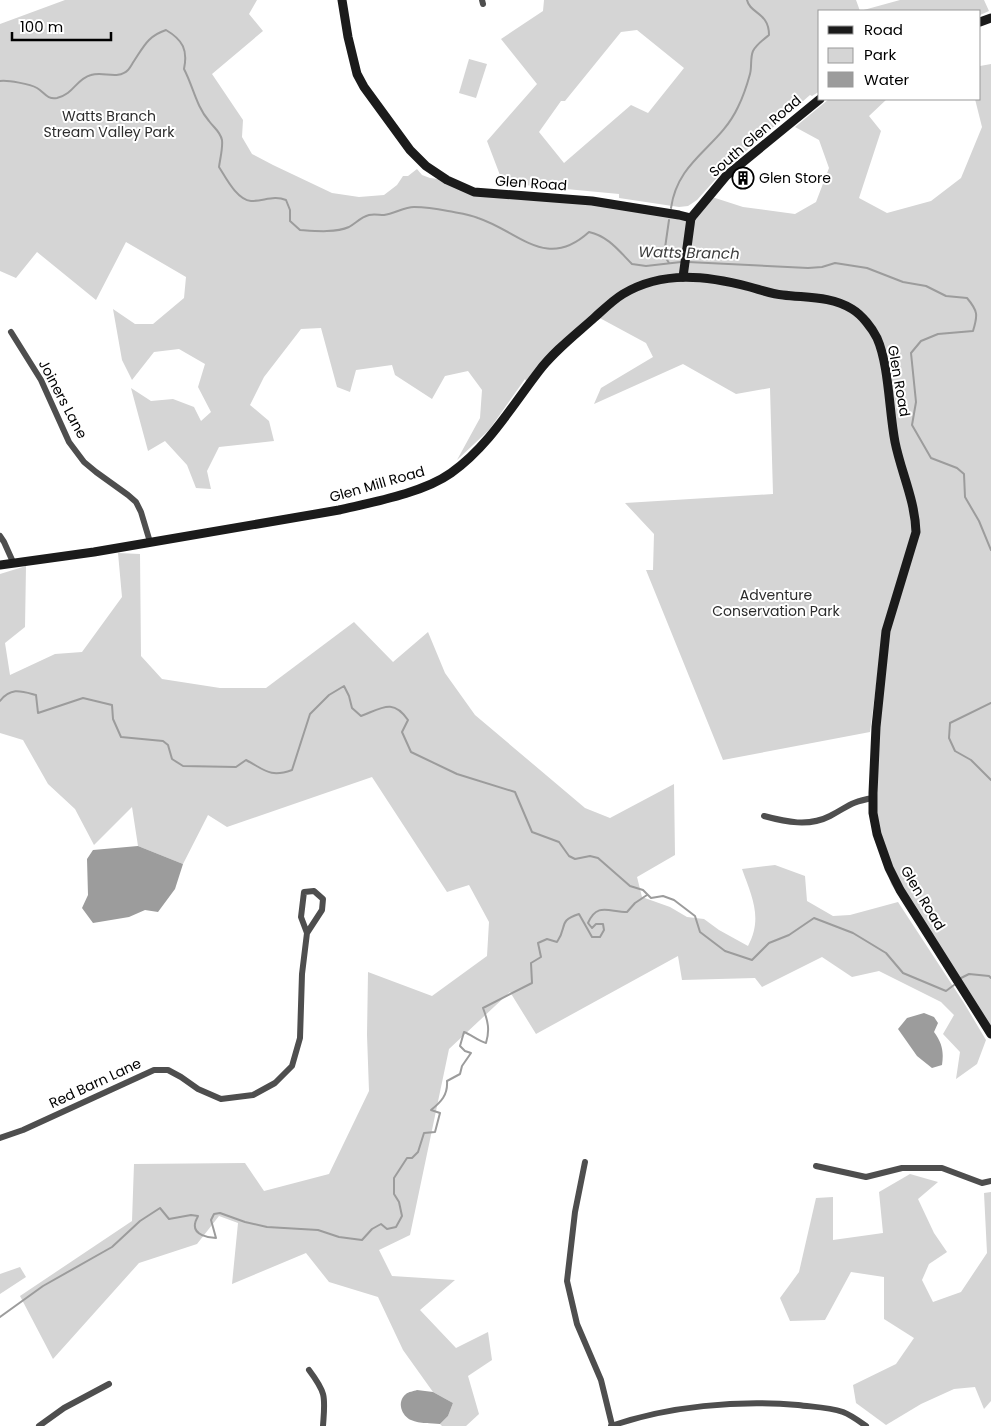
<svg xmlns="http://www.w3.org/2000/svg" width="991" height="1426" font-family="Poppins,sans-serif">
<rect width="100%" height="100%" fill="#fff"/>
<!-- green -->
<g fill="#d5d5d5" fill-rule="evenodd">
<polygon points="65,0 257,0 249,14 263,31 212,74 243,120 242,137 252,154 273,165 332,193 359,197 384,195 397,185 403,176 408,176 417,169 422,175 430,178 447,180 474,192 570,199 690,218 709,196 743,207 795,214 816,202 829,168 819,140 795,127 829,99 887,99 869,116 881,131 859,198 887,213 931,201 961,178 982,127 975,99 980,99 980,66 991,64 991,1034 891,884 880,848 873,813 884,624 870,732 723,760 646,570 653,570 654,534 625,503 773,494 770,388 736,394 683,364 594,404 601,388 653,357 646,343 596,316 527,383 525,379 489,430 457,460 480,418 482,390 468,371 445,376 432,399 395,375 392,365 356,370 350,392 337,387 321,328 301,329 264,377 250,405 269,421 274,441 219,447 207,471 211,489 196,488 187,465 165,441 148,451 131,388 151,401 173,399 194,407 201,421 211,412 198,387 205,364 179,349 154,352 132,380 122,360 113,309 135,324 153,324 184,298 186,277 126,242 96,300 37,252 16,278 0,271 0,24"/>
<path d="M544,0H856L860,11L900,0H984L989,11L980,15V11H820V91L812,96L810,95L722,172L697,200L688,206L679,207L619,198V194L503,183L487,141L537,84L501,39L543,11ZM637,30L684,68L648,113L631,105L564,163L539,132L561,101H565L621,32Z"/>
<polygon points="469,59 487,64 476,98 459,93"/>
<path d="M118,553L140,554L141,656L162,679L220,688H266L354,622L393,662L428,632L445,673L475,715L585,808L610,818L674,784L675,855L637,877L642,897L670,907L687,917L704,919L719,930L748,946C763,918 752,897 742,869L775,865L805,876L807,901L833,916L850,915L898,902L964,1003L986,1040L977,1064L956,1079L960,1052L943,1034L954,1015L941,1002L879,971L852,977L822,957L762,987L755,978L682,980L678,956L536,1034L510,992L449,1049L410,1235L379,1250L392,1276L455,1280L420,1310L456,1348L488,1332L492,1360L468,1376L479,1414L466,1426H442L440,1424L448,1416L453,1403L433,1392L403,1350L378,1297L329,1282L306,1253L232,1284L238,1223L219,1216L197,1244L139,1263L53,1359L20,1296L132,1221L134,1164L245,1163L264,1191L329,1174L369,1091L367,1035L368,972L432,996L487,956L489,922L469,885L447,892L372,777L227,827L208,815L183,864L138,846L132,807L94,845L75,809L48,784L23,740L0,733V574L26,566L25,627L5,643L10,675L55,654L82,652L122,597Z"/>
<polygon points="910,1174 938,1182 918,1199 934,1233 947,1252 929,1264 922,1280 933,1302 961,1292 987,1253 984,1193 991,1192 991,1401 984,1409 975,1387 954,1389 921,1404 886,1425 856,1403 853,1385 896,1364 914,1338 884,1319 884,1277 851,1272 825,1320 790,1321 780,1298 799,1272 816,1198 833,1197 833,1240 883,1233 879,1192"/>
<polygon points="20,1267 26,1277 0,1294 0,1274"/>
</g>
<!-- water -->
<g fill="#9c9c9c">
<polygon points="138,846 183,864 175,889 158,912 145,910 129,917 93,923 82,908 88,895 87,859 93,850"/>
<path d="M924,1013L934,1017L938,1023L934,1032C942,1043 944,1051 942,1065L932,1068L917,1056L898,1029L907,1018Z"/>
<path d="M417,1390L433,1392L453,1403L448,1416L440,1424C431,1423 420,1424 411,1420C402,1416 396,1402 406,1394C408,1392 414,1391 417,1390Z"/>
</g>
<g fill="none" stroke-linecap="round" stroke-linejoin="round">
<!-- stream -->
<g stroke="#9c9c9c" stroke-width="2">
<path d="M0,81C8,80 30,84 37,88C44,92 47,100 57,98C74,94 76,79 91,75C103,71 118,80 128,70C130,68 132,64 134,61C144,46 148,36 166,30C183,40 188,50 184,69C193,86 196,106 209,121C214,128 220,131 222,140C223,148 220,159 219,167C226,178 237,200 251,201C264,201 274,195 286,200L290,210V221L300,230C315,231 335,233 349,227C356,223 361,217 369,215C374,214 379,215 384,215C394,214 404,207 414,207C425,207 438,209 448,211C458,213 469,214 478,218C520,232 546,271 589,232C608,236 619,251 632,264L646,266L681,262"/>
<path d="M671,208C678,159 719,148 738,107C743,97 747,85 750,74C752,67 750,58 753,51C756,45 764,39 769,35C769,12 750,14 747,0"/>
<polyline points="669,220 664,255 669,263"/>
<path d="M688,262L808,268L822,267L835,263L867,268L903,282L926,286L946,296L967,298C978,311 978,315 973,331L938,334L921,341L911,353L916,402L912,425L931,458L957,468L964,474L965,497L979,521L991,550"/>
<path d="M0,701C11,687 21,691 36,695L38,713L83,698L112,705L113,719L121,737L163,741L168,745L172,759L183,766L236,767L246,760C265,770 270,778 292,770L310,714L329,695L344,686L349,696L352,708L361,716C382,708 393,698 408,720L402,732L411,752L457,774L515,792L532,832L559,842L569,856L575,859L590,856L598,858L630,886L643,890L651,898L663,896L674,900L695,916L700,932L725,951L752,960L769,943L789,935L814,918L853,933L886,953L903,973L946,991L954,985"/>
<polyline points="991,703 950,723 949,738 955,751 971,760 991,780"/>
<polyline points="961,978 969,974 989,976 991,978"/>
<path d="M0,1317L43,1286L112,1247L140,1221L160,1208L169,1219L191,1215L198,1216C197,1219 195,1221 195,1224C193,1235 209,1238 216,1238L211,1220L214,1214L220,1213L245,1222L267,1227L318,1230L339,1237L362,1240L372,1229L381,1224L387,1229L396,1227L402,1216L399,1202L394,1194V1178L407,1158H412L418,1152L424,1133L435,1132L440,1113L431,1110C441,1102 448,1095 447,1081L460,1074L462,1066L471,1053L465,1051L460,1046L464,1032C472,1035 478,1041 486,1043C490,1030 488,1021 483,1008L532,983L531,963L541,957L538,943L547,939L557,942C568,927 557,921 579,914L592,937H600L604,930L603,924H596L592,928L588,923C597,902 609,912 627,912L635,903L647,895"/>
</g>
<!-- minor -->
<g stroke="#4e4e4e" stroke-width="6">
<polyline points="482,0 483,4"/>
<polyline points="11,332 41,380 69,442 84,462 96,472 128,495 136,502 141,512 150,542"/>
<polyline points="0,536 4,542 13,562"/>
<path d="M764,816C786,822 809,827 830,816C849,806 850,802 873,798"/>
<polyline points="0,1138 23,1130 154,1070 168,1070 181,1077 198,1089 221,1099 253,1095 275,1083 292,1066 300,1038 302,974 307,933 301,917 304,892 314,891 323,899 322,910 307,933"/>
<polyline points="585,1162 575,1212 567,1281 577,1324 601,1380 612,1425"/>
<polyline points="816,1166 866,1177 902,1168 942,1168 982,1183 991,1181"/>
<path d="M309,1370C327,1394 325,1397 323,1426"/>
<polyline points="39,1426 64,1408 109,1384"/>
<path d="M611,1426C669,1406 737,1400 798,1405C813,1407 828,1407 843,1412C851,1415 859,1421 866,1426"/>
</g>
<!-- secondary -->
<g stroke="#1b1b1b" stroke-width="9">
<polyline points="342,0 348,37 357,74 364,87 410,150 426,166 447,180 474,192 592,201 679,215 691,218"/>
<polyline points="980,22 991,18"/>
<polyline points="691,218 726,176 820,99"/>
<polyline points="683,277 691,218"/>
<path d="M0,565L94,552L339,510C373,502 423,493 451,473C488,447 512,406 539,371C554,351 575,335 594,318C603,310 613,300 623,294C663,270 707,276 750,287C761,290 772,294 783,295C807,298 831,296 852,309C862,315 872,328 877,338C889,365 889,411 895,442C901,472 915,500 916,532L886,631L876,727L873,793V813L877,834L889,868L900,890L991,1034"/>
</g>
</g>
<!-- icons -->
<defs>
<g id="building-ring" transform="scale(1.125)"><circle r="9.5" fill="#fff" stroke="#000" stroke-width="1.5"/><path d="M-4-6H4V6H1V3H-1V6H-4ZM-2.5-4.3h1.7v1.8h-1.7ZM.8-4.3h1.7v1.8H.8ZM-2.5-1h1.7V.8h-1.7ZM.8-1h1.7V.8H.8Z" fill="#000"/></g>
</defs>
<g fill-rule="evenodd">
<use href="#building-ring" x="743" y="178"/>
</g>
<g text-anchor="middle" stroke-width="4" stroke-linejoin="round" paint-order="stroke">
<!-- park labels -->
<g font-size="14" fill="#2c2c2c" stroke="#fff">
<text x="109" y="121">Watts Branch<tspan x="109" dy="16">Stream Valley Park</tspan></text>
<text x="776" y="600">Adventure<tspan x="776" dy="16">Conservation Park</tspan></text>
</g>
<!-- street labels -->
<g font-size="14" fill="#000" stroke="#fff">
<text transform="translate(755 136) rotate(-41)" y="5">South Glen Road</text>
<text transform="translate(531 183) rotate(4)" y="5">Glen Road</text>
<text transform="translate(899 381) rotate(80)" y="5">Glen Road</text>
<text transform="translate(63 399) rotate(62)" y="5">Joiners Lane</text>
<text transform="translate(377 484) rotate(-16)" y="5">Glen Mill Road</text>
<text transform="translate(923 898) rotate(59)" y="5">Glen Road</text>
<text transform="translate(95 1083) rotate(-25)" y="5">Red Barn Lane</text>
</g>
<!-- poi labels -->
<g font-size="14" fill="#000" stroke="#fff" text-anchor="start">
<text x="759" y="183">Glen Store</text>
</g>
<!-- water labels -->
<g font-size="15" font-style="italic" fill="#3d3d3d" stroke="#fff">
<text transform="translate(689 253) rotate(1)" y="5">Watts Branch</text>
</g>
</g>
<!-- legend -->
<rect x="818" y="10" width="162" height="90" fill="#ffffff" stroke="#999999"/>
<rect x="828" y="26" width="25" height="8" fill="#1b1b1b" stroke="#999999"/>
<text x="864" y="35" font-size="15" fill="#000000">Road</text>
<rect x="828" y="48" width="25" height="15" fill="#d5d5d5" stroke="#999999"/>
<text x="864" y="60" font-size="15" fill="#000000">Park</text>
<rect x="828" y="72" width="25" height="15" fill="#9c9c9c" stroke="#999999"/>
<text x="864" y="85" font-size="15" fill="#000000">Water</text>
<!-- scale -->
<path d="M12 32v8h99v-8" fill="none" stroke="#000000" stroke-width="2.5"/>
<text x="20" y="32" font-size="15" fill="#000000" stroke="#ffffff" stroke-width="4" paint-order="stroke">100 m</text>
</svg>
